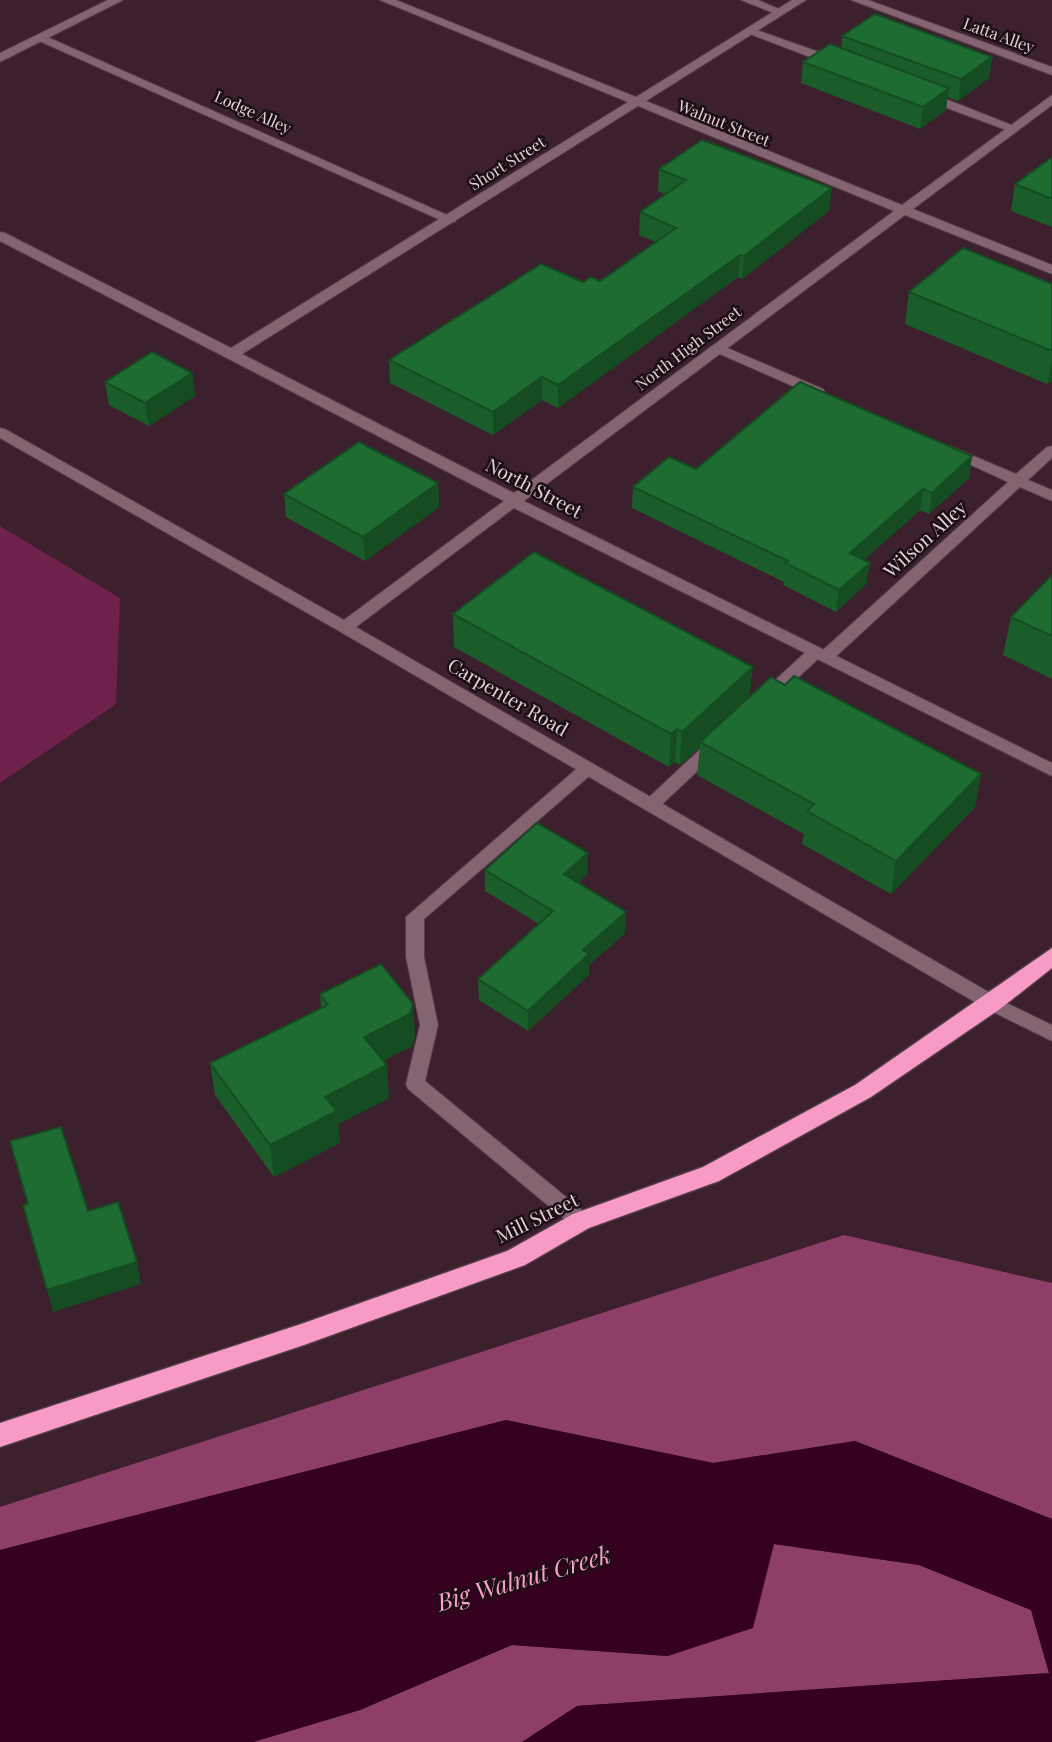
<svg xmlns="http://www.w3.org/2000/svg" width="1052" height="1742" font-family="'Playfair Display',serif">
<rect width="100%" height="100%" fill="#3c202d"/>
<!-- green -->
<polygon fill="#6e224b" points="0,526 120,598 116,704 0,783"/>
<!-- forest -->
<g fill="#8e3f67">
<polygon points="844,1235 1052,1283 1052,1519 855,1441 713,1463 506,1420 0,1550 0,1507"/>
<polygon points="774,1544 919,1565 1031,1610 1049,1673 577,1706 522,1742 253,1742 360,1710 512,1645 668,1656"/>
</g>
<!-- water -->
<polygon fill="#36001f" points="506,1420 713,1463 855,1441 1052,1519 1052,1742 522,1742 577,1706 1049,1673 1031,1610 919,1565 774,1544 753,1628 668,1656 512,1645 360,1710 253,1742 0,1742 0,1550"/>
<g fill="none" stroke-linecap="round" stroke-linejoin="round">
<!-- lane casing -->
<g stroke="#543c48" stroke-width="2">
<g id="lane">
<polygon points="741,0 758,0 786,12 776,14"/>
<polygon points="851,0 868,0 1052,67 1052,75"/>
<polygon points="751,28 839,59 841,62 831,65 747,33 745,31"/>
<polygon points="37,36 45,36 456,219 455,222 445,222 37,40"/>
<polygon points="920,92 928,92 1019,128 1009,131 920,98"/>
<polygon points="718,344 823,389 825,392 823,395 813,395 713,351 711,348"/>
<polygon points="950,446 1016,474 1047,447 1052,446 1052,458 1028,480 1052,490 1052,501 1020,487 831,661 825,662 818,659 772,702 760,702 758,698 760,694 810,648 816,647 823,650 1008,482 945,453 943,450"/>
<polygon points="715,739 721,741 723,745 721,749 657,809 645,809 642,805 645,801 709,741"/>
<polygon points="588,762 594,764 596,768 594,772 424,919 424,957 438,1025 425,1081 588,1215 591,1221 588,1227 581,1229 574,1227 408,1089 406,1084 420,1025 406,957 406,917 582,764"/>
<polygon points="992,996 1052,1025 1052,1041 985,1008 983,1003 985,998"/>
</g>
</g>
<!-- street casing -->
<g stroke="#543c48" stroke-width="2">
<g id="street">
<polygon points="108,0 123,0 0,62 0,53"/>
<path d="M380,0H396L636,97L792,0H806L646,101L902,205L1052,95V105L913,209L1052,265V274L905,215L524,501L1052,763V776L514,508L356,627L999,998L1001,1003L999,1008H985L339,631L0,438V428L5,429L344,620L504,501L0,241V232L5,233L231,348L628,102ZM638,106L894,211L514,493L242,354Z"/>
</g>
</g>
<!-- highway casing -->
<g stroke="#543c48" stroke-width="3">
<polygon id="highway" points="1052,948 1052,968 1000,1009 871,1097 719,1181 589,1228 525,1265 304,1345 0,1447 0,1423 304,1323 507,1251 573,1214 703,1167 855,1085"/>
</g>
<!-- lane -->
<use href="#lane" fill="#856472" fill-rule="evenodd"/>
<!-- street -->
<use href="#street" fill="#856472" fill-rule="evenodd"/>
<!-- highway -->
<use href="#highway" fill="#f89ac6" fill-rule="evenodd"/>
</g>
<!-- wall -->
<g fill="#1a5d2a">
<polygon points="842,36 992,57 989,78 958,101 947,97 946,110 920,129 801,83 803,62 841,48"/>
<polygon points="1052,157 1052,227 1011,211 1015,184"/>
<polygon points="659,169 829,211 742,279 738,277 558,408 542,400 493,435 390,383 389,360 583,282 600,281 656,242 639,235 640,212 666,195 658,191"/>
<polygon points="1052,284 1052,380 1047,384 905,324 909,292"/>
<polygon points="192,373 195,396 149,426 109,405 105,382"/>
<polygon points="972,456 969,478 929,514 920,510 864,560 870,563 866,584 836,612 783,585 784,582 632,508 633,487 696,469"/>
<polygon points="438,483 439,507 365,561 286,517 284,494"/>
<polygon points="1052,575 1052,679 1003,655 1011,617"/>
<polygon points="453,614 750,696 785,685 981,774 975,807 891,894 802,844 804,834 697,775 700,747 680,765 675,762 669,767 454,647"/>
<polygon points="485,870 587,874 578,883 626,912 625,933 589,965 589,975 528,1031 479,1000 478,979 539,924 485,891"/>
<polygon points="320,994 415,1036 412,1046 383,1061 389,1098 338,1124 340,1143 274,1177 215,1095 210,1063 321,1008"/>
</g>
<!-- shaded-wall -->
<g fill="#154c22">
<polygon points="992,57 989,78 958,101 961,79"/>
<polygon points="949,88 946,110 920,129 923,107"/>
<polygon points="832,188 829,211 742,279 744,256"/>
<polygon points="740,255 738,277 558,408 558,385"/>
<polygon points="1052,360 1052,380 1047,384"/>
<polygon points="192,373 195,396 149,426 145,403"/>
<polygon points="542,377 542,400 493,435 493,412"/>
<polygon points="972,456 969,478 929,514 932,493"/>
<polygon points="438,483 439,507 365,561 363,537"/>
<polygon points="923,489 920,510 847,575 850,553"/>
<polygon points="870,563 866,584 836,612 839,590"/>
<polygon points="753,667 749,701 700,742 700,747 680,765 682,732"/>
<polygon points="677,729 675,762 669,767 671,734"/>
<polygon points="981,774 975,807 891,894 896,861"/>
<polygon points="588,853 587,874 564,896 564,874"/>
<polygon points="626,912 625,933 589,965 589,975 528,1031 528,1011 583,950"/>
<polygon points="413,1004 415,1036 412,1046 367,1069 364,1037"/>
<polygon points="387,1065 389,1098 338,1124 340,1143 274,1177 270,1145 325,1097"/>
<polygon points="137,1262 141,1284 53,1312 47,1290"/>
</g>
<!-- building -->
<g fill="#1e6c31" stroke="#154c22" stroke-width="2">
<polygon points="875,14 992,57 961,79 842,36"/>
<polygon points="830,44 949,88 923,107 803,62"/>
<polygon points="702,140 832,188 744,256 740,255 558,385 542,377 493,412 389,360 541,264 583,282 591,277 600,281 676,228 640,212 686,180 659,169"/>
<polygon points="1052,157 1052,199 1015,184"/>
<polygon points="963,248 1052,284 1052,351 909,292"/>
<polygon points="152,352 192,373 145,403 105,382"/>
<polygon points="800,382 972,456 932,493 923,489 850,553 870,563 839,590 785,563 788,561 633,487 669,457 696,469"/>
<polygon points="359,442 438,483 363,537 284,494"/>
<polygon points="534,552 753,667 682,732 677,729 671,734 453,614"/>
<polygon points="1052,575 1052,636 1011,617"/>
<polygon points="794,676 981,774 896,861 807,811 814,804 700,742 771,677 785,685"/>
<polygon points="537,823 588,853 564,874 626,912 583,950 589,954 528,1011 478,979 553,911 485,870"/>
<polygon points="381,964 413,1004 410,1014 364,1037 387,1065 325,1097 337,1111 270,1145 210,1063 328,1005 320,994"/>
<polygon points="61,1127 88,1211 118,1202 137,1262 47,1290 23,1205 28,1204 10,1141"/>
</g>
<g text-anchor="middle" stroke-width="5" stroke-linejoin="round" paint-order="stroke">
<!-- far-street labels -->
<g font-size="16" fill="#e4d0d8" stroke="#1b0e14">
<text transform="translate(999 35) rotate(20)" y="6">Latta Alley</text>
<text transform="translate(253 112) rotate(24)" y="6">Lodge Alley</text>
<text transform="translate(724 123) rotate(22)" y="6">Walnut Street</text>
<text transform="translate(507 163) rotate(-32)" y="6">Short Street</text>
<text transform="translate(688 348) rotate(-37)" y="6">North High Street</text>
</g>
<!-- street labels -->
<g font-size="19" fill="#e4d0d8" stroke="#1b0e14">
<text transform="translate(534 488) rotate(28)" y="7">North Street</text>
<text transform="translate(925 539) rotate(-42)" y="7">Wilson Alley</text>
<text transform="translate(508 697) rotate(30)" y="7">Carpenter Road</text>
<text transform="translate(537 1218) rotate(-26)" y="7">Mill Street</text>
</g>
<!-- near-water labels -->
<g font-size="24" font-style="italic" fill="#fa9fc9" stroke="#1b0e14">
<text transform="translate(524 1579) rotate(-16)" y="8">Big Walnut Creek</text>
</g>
</g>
</svg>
